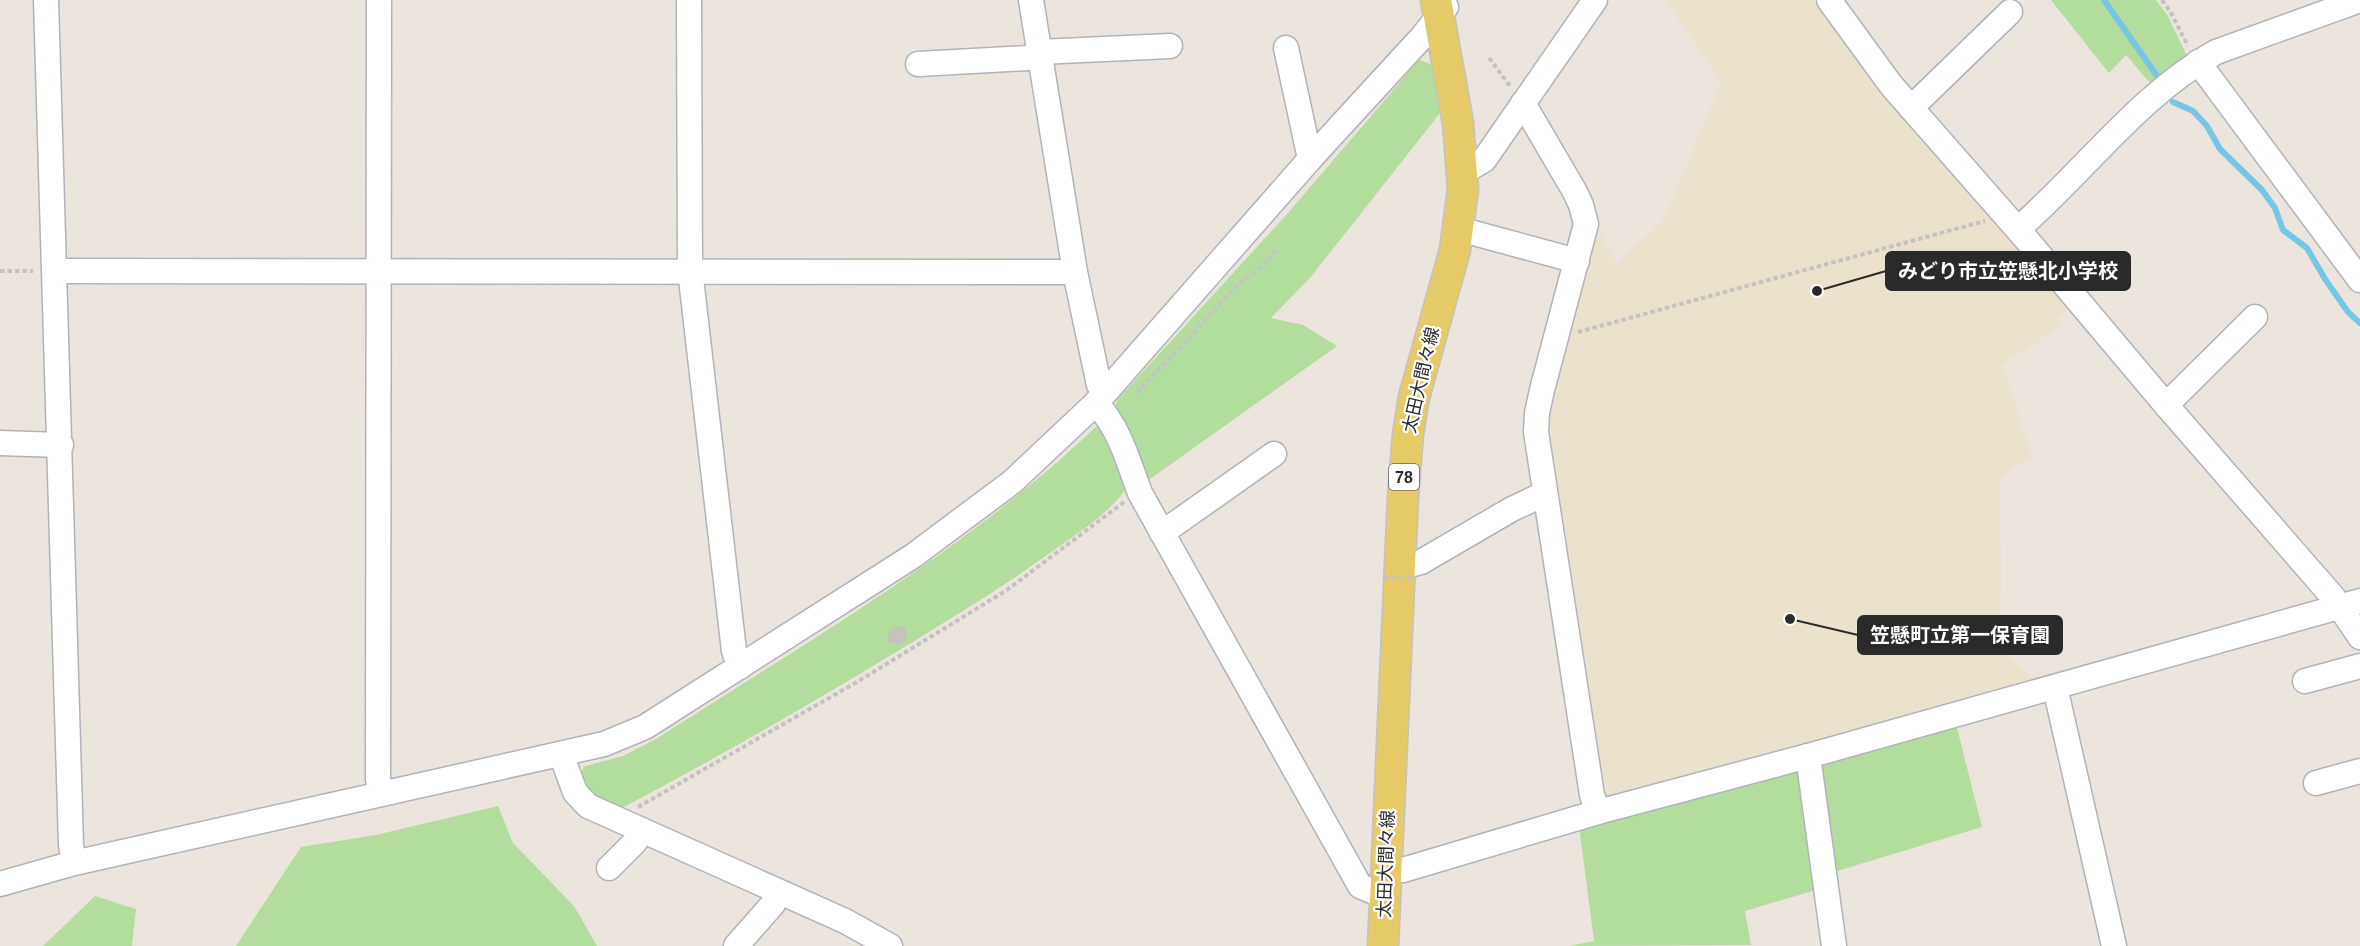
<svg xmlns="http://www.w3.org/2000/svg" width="2360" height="946" font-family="Arial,'Noto Sans JP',sans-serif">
<rect width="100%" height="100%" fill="#ebe5dd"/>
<!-- education -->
<polygon fill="#ebe2cd" points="1665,0 1813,0 1870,80 2070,309 2055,319 2061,326 2002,365 2032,456 2000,477 2001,651 2037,682 1612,797 1606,793 1549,423 1571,327 1596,233 1600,231 1617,264 1665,218 1721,82"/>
<!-- green -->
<g fill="#b2dd9d">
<polygon points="2051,0 2156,0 2168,16 2187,56 2151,84 2126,55 2109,73"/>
<polygon points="1419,60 1437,66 1444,108 1310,278 1271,318 1303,325 1337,346 1143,484 1115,408 1117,400 1288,213"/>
<path d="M1098,425L1128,486C1113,509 1087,527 1064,543C1032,566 1000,588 966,609C852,680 735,749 616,811L597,804L577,777L585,766L623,756L656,739C807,642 967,550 1098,425Z"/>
<polygon points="1956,724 1982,827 1831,873 1819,772 1827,759"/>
<polygon points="1799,767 1819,889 1745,911 1751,945 1569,946 1594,941 1579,826"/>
<polygon points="498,806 513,843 574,906 597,946 236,946 301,847 376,835"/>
<polygon points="95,896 136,909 132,946 43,946"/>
</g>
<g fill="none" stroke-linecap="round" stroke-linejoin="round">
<!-- stream -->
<g stroke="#78c6e5" stroke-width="6">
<polyline points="2104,0 2157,76"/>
<polyline points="2173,102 2193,111 2207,126 2220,149 2262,190 2275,208 2283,230 2307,248 2325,279 2348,312 2360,323"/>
</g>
</g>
<!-- building -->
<polygon fill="#c6c2bc" stroke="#c6c1b7" stroke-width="1.5" points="897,627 904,628 906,634 905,640 899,644 888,641 891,630"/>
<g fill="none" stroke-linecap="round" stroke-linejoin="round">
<!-- minor casing -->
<g stroke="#b0b3bc" stroke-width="27">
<g id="minor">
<polyline points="46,0 71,845 74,863"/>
<polyline points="379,0 378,779 381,793"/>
<polyline points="689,0 690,270 734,651 740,667"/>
<polyline points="1031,0 1075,272 1099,385 1104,391"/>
<polyline points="1829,0 1891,85 2027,240 2166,405 2333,597 2360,637"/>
<polyline points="1286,48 1310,159"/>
<polyline points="2198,62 2360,280"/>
<polyline points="918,64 1028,58 1039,52 1170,46"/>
<polyline points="1523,103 1575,192 1581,205 1586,224 1542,390 1537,413 1536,432 1592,795 1598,812"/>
<polyline points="1911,108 2010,12"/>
<polyline points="1463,172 1484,160 1595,0"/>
<polyline points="1459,229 1577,261"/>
<path d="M2018,229C2085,171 2138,96 2216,52L2360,0"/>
<polyline points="55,271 1075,272"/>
<path d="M1096,403C1120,429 1128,461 1140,493L1360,886L1374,892L1385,893"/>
<polyline points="2166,405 2255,317"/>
<polyline points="0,443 61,445"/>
<polyline points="1162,533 1274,454"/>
<polyline points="1400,565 1410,565 1421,562 1512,509 1544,494"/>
<polyline points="2305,681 2360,666"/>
<polyline points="2055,687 2114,946"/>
<polyline points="561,754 575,792 588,806 845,921 890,946"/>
<polyline points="1808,756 1834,946"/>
<polyline points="2316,783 2360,771"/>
<polyline points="609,868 635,842 641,830"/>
<polyline points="1386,869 1403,870 1598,812 1808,756 2360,601"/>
<polyline points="0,884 74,863 604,744 645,727 913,556 1012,482 1096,403 1310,159 1422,37 1446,7"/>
<polyline points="736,946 773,904 779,892"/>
</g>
</g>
<!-- major casing -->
<g stroke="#c3c3c3" stroke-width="33">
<polyline id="major" points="1383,946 1403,497 1408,434 1414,397 1455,250 1463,189 1458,123 1436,0"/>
</g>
<!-- path -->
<g stroke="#c3c3c3" stroke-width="4" stroke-dasharray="4.5 3" stroke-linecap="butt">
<polyline points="2162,0 2170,11 2188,46"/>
<polyline points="1489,58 1510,86"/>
<polyline points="0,271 33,271"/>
<polyline points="1578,332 1985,221"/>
<polyline points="1137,393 1239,284 1260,268 1276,251"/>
<polyline points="638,807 857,682 1007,590 1124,502"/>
</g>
<!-- minor -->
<use href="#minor" stroke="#fff" stroke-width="24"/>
<!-- major -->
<use href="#major" stroke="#e6ca67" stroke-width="30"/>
<!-- path-bridge -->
<polyline stroke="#c3c3c3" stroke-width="4" stroke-dasharray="4.5 3" stroke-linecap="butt" points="1384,578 1412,579 1416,577"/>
</g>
<g text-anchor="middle" stroke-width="4.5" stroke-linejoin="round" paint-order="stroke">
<!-- shield labels -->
<rect fill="#fff" stroke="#6a6a6a" stroke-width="1.5" x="1389" y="464" width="30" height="26" rx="4.5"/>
<g font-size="16" font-weight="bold" fill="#2a2a2a">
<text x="1404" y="483">78</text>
</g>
<!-- street labels -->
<g font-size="18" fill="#2a2a2a" stroke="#fff">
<text transform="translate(1421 380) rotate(-77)" y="6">太田大間々線</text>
<text transform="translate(1386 864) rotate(-88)" y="6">太田大間々線</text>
</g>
</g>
<!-- callouts -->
<path fill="none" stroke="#2a2a2a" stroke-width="2" d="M1817 291L1886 271M1790 619L1858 635"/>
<g fill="#2a2a2a" stroke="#fff" stroke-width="2">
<circle cx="1817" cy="291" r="6"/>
<circle cx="1790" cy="619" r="6"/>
</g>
<g fill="#2a2a2a" stroke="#2a2a2a" stroke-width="2">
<rect x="1886" y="252" width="244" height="38" rx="6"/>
<rect x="1858" y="616" width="204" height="38" rx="6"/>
</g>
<g font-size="20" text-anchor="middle" font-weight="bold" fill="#fff">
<text x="2008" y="278">みどり市立笠懸北小学校</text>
<text x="1960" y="642">笠懸町立第一保育園</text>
</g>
</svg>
